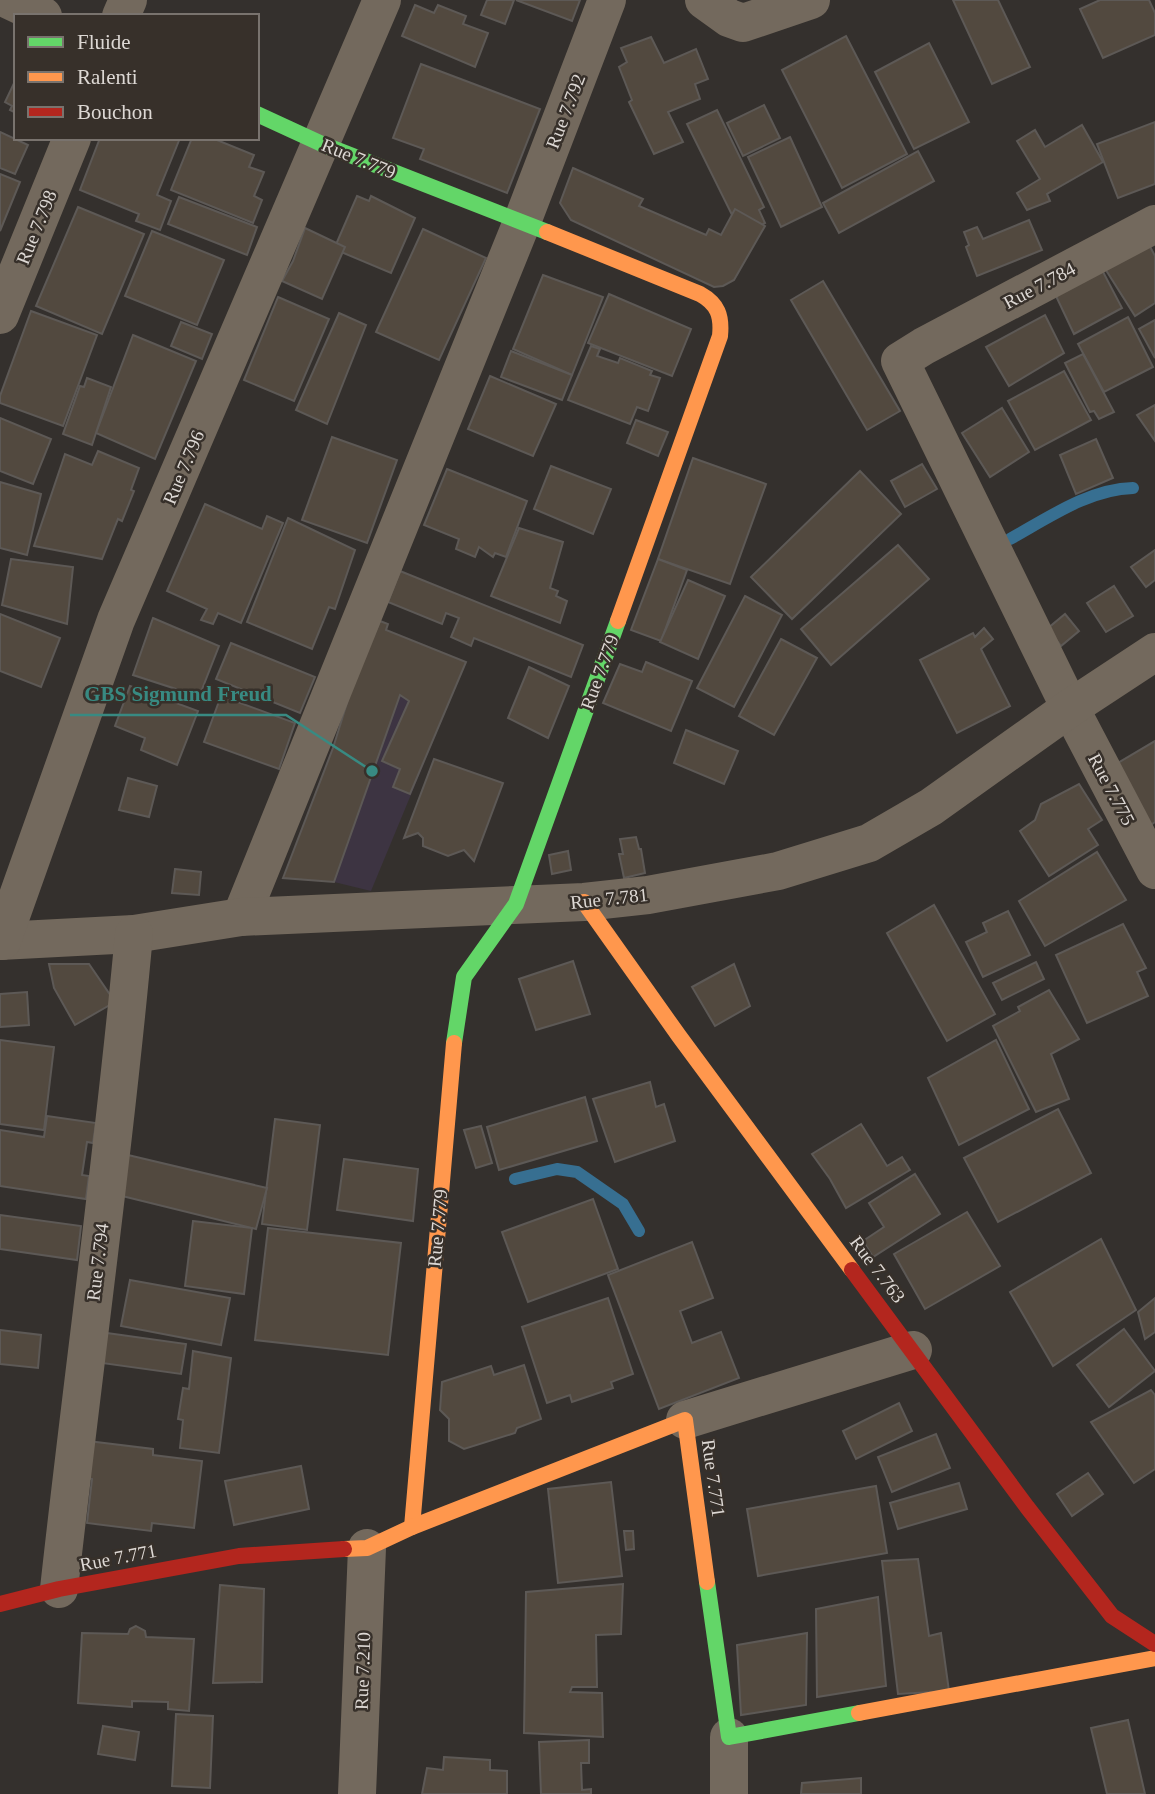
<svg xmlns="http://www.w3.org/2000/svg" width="1155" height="1794" font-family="'Times New Roman',serif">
<rect width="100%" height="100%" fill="#34302d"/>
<!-- education -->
<polygon fill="#3d3442" points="380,621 388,624 386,630 466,662 371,891 334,882 283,878"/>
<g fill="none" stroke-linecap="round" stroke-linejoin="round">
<!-- stream -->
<g stroke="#376f91" stroke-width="12">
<path d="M1010,539C1048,518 1089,489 1133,488"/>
<polyline points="515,1179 557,1169 577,1172 623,1204 639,1231"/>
</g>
</g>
<!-- building -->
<g fill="#52493f" stroke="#5d5956" stroke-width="2">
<polygon points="487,0 514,0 505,24 481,15"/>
<polygon points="516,0 580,0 572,21"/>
<polygon points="953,0 998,0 1030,67 992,84"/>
<polygon points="1100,0 1149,0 1155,13 1155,35 1103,58 1080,9"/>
<polygon points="415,5 434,13 438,5 466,16 463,24 488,33 475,67 402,36"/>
<polygon points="846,36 907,154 842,188 782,70"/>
<polygon points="651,37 664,63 696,49 708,79 695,84 700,99 668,112 683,142 654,154 629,102 632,100 619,67 627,62 621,48"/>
<polygon points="929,43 969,122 914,149 875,72"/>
<polygon points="421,64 540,109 507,193 420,159 424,149 393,138"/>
<polygon points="16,79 16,113 10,110 12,106 5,102"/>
<polygon points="764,105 780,138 743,156 727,123"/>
<polygon points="717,110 764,207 759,210 765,223 752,230 745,216 735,221 687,124"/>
<polygon points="1155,122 1155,184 1118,198 1097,144"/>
<polygon points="1082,125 1103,162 1047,194 1050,201 1027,210 1017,193 1040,179 1017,141 1035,130 1045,147"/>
<polygon points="0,132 28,145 15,174 0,168"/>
<polygon points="790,137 822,207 781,227 748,157"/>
<polygon points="100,138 180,138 157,195 171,201 160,230 136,221 139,214 80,190"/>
<polygon points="192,138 212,138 254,155 249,167 264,172 254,196 262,200 253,223 171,190"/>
<polygon points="918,151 934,181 839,233 823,203"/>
<polygon points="573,168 643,199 639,206 706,235 709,229 721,235 735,209 765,226 734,280 723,286 714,287 571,220 560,203"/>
<polygon points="0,174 20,182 0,231"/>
<polygon points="357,196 369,201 371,196 415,218 391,273 334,249"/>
<polygon points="179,197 257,227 247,255 168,224"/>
<polygon points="78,207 144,234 102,334 36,306"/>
<polygon points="1029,220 1042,250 977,276 966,247 969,245 964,232 977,227 983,239"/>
<polygon points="305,228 345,247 322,299 282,281 293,261"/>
<polygon points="423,229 486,258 439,360 376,332"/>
<polygon points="152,231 224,260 197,325 125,296"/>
<polygon points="1146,239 1155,256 1155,303 1135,316 1104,267"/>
<polygon points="1101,268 1122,308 1074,334 1055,294"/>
<polygon points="543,275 603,297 572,375 513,349"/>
<polygon points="823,281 900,411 867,430 791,300"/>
<polygon points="609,294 691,329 672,376 588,343"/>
<polygon points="278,297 329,319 294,401 244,380"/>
<polygon points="31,311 97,335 63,426 0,403 0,396"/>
<polygon points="339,313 366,325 327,424 296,410"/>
<polygon points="1045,315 1064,353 1009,386 986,347"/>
<polygon points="1128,317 1153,367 1104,392 1078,344"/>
<polygon points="1155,320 1155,358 1139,329"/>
<polygon points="181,322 212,334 202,359 171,346"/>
<polygon points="133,335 196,361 155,459 96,433"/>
<polygon points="591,346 600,349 597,356 618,363 620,358 652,371 650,375 660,378 648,411 637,407 630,424 568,400"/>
<polygon points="511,351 572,375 562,400 501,377"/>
<polygon points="1083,354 1114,412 1099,419 1094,411 1090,412 1065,363"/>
<polygon points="1064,371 1091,420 1035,450 1008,401"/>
<polygon points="490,376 556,404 533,456 468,429"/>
<polygon points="87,378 111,387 92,445 63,434 80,386 84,387"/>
<polygon points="1155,405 1155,441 1137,415"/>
<polygon points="1002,408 1029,452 990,477 962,433"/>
<polygon points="0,418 51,439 33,484 0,471"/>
<polygon points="636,420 668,432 658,456 627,443"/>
<polygon points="332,437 397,460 367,543 302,520"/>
<polygon points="1096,439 1113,478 1076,494 1060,455"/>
<polygon points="98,451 139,468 131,490 134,491 122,521 118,519 102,559 34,546 65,454 92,465"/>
<polygon points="693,458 766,484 730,584 658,559"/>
<polygon points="922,464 937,489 905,507 891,481"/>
<polygon points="551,466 611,489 593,534 534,509"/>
<polygon points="447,469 527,501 506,557 495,553 493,557 479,547 475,557 456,549 459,539 424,525"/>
<polygon points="860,471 901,514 792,619 751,577"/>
<polygon points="0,482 41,494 27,555 0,548"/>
<polygon points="205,504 262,529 267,516 283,523 241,623 218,613 213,624 201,620 207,609 167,591"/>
<polygon points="288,518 355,550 335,609 329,607 312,649 247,622"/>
<polygon points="519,528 563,542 550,588 558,591 556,596 567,601 560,623 491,596"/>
<polygon points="898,545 929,579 831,665 801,629"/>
<polygon points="1155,550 1155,580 1146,587 1131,567"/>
<polygon points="11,559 73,567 67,624 2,605"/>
<polygon points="658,559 687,570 661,641 631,630"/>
<polygon points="400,571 583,645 571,677 474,638 471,646 451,637 459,618 446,613 442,624 388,602"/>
<polygon points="688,580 725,596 698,659 660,642"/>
<polygon points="1114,586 1133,616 1106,632 1087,603"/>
<polygon points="745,596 782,615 734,707 697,688"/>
<polygon points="0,614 60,638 41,687 0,671"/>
<polygon points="1065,614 1079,631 1061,646 1047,629"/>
<polygon points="153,618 219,646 197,702 176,689 133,675"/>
<polygon points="380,621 388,624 386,630 466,662 410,794 393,787 400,769 382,761 409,701 400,695 334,882 283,878 333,748 355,677"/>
<polygon points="984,628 993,639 981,649 1010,706 957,733 920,660 973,633 975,637"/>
<polygon points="781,639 817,658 774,735 739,716"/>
<polygon points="231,643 315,677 300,713 216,679"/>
<polygon points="646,662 692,681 671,731 603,703 620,664 642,672"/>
<polygon points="529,667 569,686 548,738 508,718"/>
<polygon points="130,686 198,711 177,765 141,750 145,738 115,726"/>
<polygon points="221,696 295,723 279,769 204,742"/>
<polygon points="686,730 738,751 724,784 674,763"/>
<polygon points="1155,741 1155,822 1149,826 1111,767"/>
<polygon points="434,759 503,783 474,861 464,850 448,856 423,846 423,838 418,833 404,838"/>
<polygon points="128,778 157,786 149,817 119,810"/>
<polygon points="1079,784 1102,820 1088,829 1098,845 1049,876 1020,831 1035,820 1041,804"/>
<polygon points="636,837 639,849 641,849 645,873 624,878 619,854 623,854 620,839"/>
<polygon points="568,851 571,870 552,874 549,855"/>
<polygon points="1097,852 1126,900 1045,946 1019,901"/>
<polygon points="175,869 201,872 199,895 172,893"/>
<polygon points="934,905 995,1014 947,1041 887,933"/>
<polygon points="1008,911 1030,955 983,977 966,942 987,932 983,923"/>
<polygon points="1123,924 1146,968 1137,972 1148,996 1087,1023 1056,955"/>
<polygon points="573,961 590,1014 536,1030 519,979"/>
<polygon points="1036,962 1044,979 1002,1000 993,983"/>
<polygon points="49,964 89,964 115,1002 75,1025 54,988"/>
<polygon points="734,964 750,1006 715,1026 692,987"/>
<polygon points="1049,990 1079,1039 1051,1054 1069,1099 1036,1112 993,1026 1020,1011 1018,1007"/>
<polygon points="27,992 29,1025 0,1027 0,994"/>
<polygon points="0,1040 54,1047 44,1130 0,1124"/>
<polygon points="996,1040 1029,1109 959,1145 928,1078"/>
<polygon points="650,1082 656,1107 664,1104 675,1141 615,1162 593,1099"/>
<polygon points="585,1097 597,1141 499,1170 487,1127"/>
<polygon points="1058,1109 1091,1173 998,1222 964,1158"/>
<polygon points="47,1116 96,1123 93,1143 87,1142 82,1175 89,1176 86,1199 0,1186 0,1130 44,1137"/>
<polygon points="275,1119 320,1125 307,1230 262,1224"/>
<polygon points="861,1124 887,1166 902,1157 910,1170 846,1208 830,1179 812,1154"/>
<polygon points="481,1126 492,1163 476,1168 464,1130"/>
<polygon points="128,1155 267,1188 256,1229 118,1195"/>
<polygon points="344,1159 418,1169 413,1221 337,1210"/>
<polygon points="915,1174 940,1214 873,1257 863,1241 884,1227 869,1203"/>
<polygon points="593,1199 618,1269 528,1302 502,1232"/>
<polygon points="967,1212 1000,1266 925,1309 894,1254"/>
<polygon points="0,1215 81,1226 77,1260 0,1249"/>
<polygon points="193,1221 252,1228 244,1294 185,1286"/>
<polygon points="268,1228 401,1243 388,1355 255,1340"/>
<polygon points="1101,1239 1136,1310 1053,1366 1010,1292"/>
<polygon points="692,1242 713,1298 680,1311 692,1343 721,1332 739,1378 659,1409 608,1275"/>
<polygon points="130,1280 230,1298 221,1345 121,1326"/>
<polygon points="608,1298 633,1374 611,1382 613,1388 572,1402 570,1395 547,1403 522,1327"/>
<polygon points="1155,1298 1155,1332 1145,1339 1138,1312"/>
<polygon points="1124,1329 1155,1371 1109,1407 1077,1365"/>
<polygon points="0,1330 41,1335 38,1368 0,1364"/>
<polygon points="107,1333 186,1344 181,1374 102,1363"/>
<polygon points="193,1351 231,1358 219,1453 180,1448 183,1420 178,1419 183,1388 189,1389"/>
<polygon points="524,1365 541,1419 517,1428 515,1433 464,1449 449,1441 449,1419 440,1410 442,1382 491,1366 494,1375"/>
<polygon points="1151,1390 1155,1395 1155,1469 1134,1483 1091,1422"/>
<polygon points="899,1403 912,1431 856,1459 843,1431"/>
<polygon points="936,1434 950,1468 892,1492 878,1457"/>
<polygon points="88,1441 153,1449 153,1455 202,1461 194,1528 152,1523 151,1531 87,1523 92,1479 84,1478"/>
<polygon points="301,1466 309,1509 234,1525 225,1481"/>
<polygon points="1088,1473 1103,1494 1072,1516 1057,1494"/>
<polygon points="611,1482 622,1576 558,1583 548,1489"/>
<polygon points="959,1483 967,1509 898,1529 890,1503"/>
<polygon points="876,1486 887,1553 758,1576 747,1509"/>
<polygon points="624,1531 633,1531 634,1549 626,1550"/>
<polygon points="918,1559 929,1636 941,1633 949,1691 898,1694 882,1561"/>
<polygon points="623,1584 621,1634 596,1635 597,1687 572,1687 570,1692 602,1693 603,1737 524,1733 526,1592"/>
<polygon points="220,1585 264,1589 262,1682 213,1683"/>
<polygon points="878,1597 886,1686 817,1697 816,1609"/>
<polygon points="136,1626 145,1631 146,1637 194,1639 189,1711 168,1709 168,1702 132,1701 132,1707 78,1703 82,1633 128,1634 130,1629"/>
<polygon points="807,1633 806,1705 741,1715 737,1645"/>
<polygon points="176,1714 213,1716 210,1788 172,1786"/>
<polygon points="1128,1720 1145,1794 1107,1794 1091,1728"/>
<polygon points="103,1726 139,1732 135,1760 98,1754"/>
<polygon points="589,1740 589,1763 581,1763 582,1790 591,1789 591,1794 541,1794 539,1742"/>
<polygon points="444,1757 490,1760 490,1770 507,1771 507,1794 422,1794 427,1768 443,1770"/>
<polygon points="861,1778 861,1794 801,1794 802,1783"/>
</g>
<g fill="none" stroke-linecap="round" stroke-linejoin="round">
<!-- street -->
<g stroke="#73695d" stroke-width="38">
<polyline points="9,0 43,16"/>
<polyline points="704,0 729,18 743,23 811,0"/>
<polyline points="121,16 128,0"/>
<polyline points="1155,224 924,346 900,361 1070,708 1155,870"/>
<polyline points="0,315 72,138"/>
<polyline points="241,917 522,222 607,0"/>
<polyline points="0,941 134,934 241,917 584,902 648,895 778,871 869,843 931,807 1070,708 1155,652"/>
<polyline points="2,941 116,620 382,0"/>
<polyline points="685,1420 913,1350"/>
<path d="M59,1589C83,1371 114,1153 134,934"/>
<polyline points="729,1737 729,1794"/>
<polyline points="357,1794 367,1548"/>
</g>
<!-- fast -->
<g stroke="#63d668" stroke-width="16">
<polyline points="257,114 322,144 547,232"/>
<polyline points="454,1043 464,977 516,904 618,621"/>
<polyline points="707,1582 729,1737 859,1713"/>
</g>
<!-- slow -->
<g stroke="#ff974d" stroke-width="16">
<path d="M547,232L700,294C718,304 722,316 720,336L618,621"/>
<polyline points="584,902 679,1036 852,1270"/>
<polyline points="412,1527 454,1043"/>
<polyline points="344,1549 367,1548 412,1527 685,1420 707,1582"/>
<polyline points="859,1713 1155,1658"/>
</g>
<!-- jam -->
<g stroke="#b3261e" stroke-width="16">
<polyline points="852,1270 1027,1507 1112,1616 1155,1644"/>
<polyline points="0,1604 59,1589 239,1556 344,1549"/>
</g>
</g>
<g text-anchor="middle" stroke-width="5" stroke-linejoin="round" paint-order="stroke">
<!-- street labels -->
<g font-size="19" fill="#ddd8d4" stroke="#37302a">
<text transform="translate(565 111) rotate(-69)" y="7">Rue 7.792</text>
<text transform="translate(359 158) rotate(22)" y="7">Rue 7.779</text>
<text transform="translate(36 227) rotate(-68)" y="7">Rue 7.798</text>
<text transform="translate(1039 285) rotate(-28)" y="7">Rue 7.784</text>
<text transform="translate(183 467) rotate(-67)" y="7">Rue 7.796</text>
<text transform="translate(599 672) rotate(-70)" y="7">Rue 7.779</text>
<text transform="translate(1112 789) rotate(62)" y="7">Rue 7.775</text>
<text transform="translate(609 898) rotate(-6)" y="7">Rue 7.781</text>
<text transform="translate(437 1228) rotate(-85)" y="7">Rue 7.779</text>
<text transform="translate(97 1262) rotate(-83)" y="7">Rue 7.794</text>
<text transform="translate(878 1269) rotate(53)" y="7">Rue 7.763</text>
<text transform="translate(714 1478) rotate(82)" y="7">Rue 7.771</text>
<text transform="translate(118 1557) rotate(-11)" y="7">Rue 7.771</text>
<text transform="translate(362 1671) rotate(-88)" y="7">Rue 7.210</text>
</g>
</g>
<!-- callouts -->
<path fill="none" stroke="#388a82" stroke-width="2.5" d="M372 771L286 715H70"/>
<circle fill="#388a82" stroke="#37302a" stroke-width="2.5" cx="372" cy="771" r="7"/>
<g font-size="21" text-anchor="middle" font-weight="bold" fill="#388a82" stroke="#37302a" stroke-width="5" stroke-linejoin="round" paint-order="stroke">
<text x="178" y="701">GBS Sigmund Freud</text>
</g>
<!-- legend -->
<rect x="14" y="14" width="245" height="126" fill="#37302a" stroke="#79736e" stroke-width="2"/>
<rect x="28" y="37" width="35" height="10" fill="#63d668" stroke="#79736e" stroke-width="2"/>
<text x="77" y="49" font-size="21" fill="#ddd8d4">Fluide</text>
<rect x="28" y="72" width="35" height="10" fill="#ff974d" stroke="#79736e" stroke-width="2"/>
<text x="77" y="84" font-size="21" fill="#ddd8d4">Ralenti</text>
<rect x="28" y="107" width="35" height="10" fill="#b3261e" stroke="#79736e" stroke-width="2"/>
<text x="77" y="119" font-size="21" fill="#ddd8d4">Bouchon</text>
</svg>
